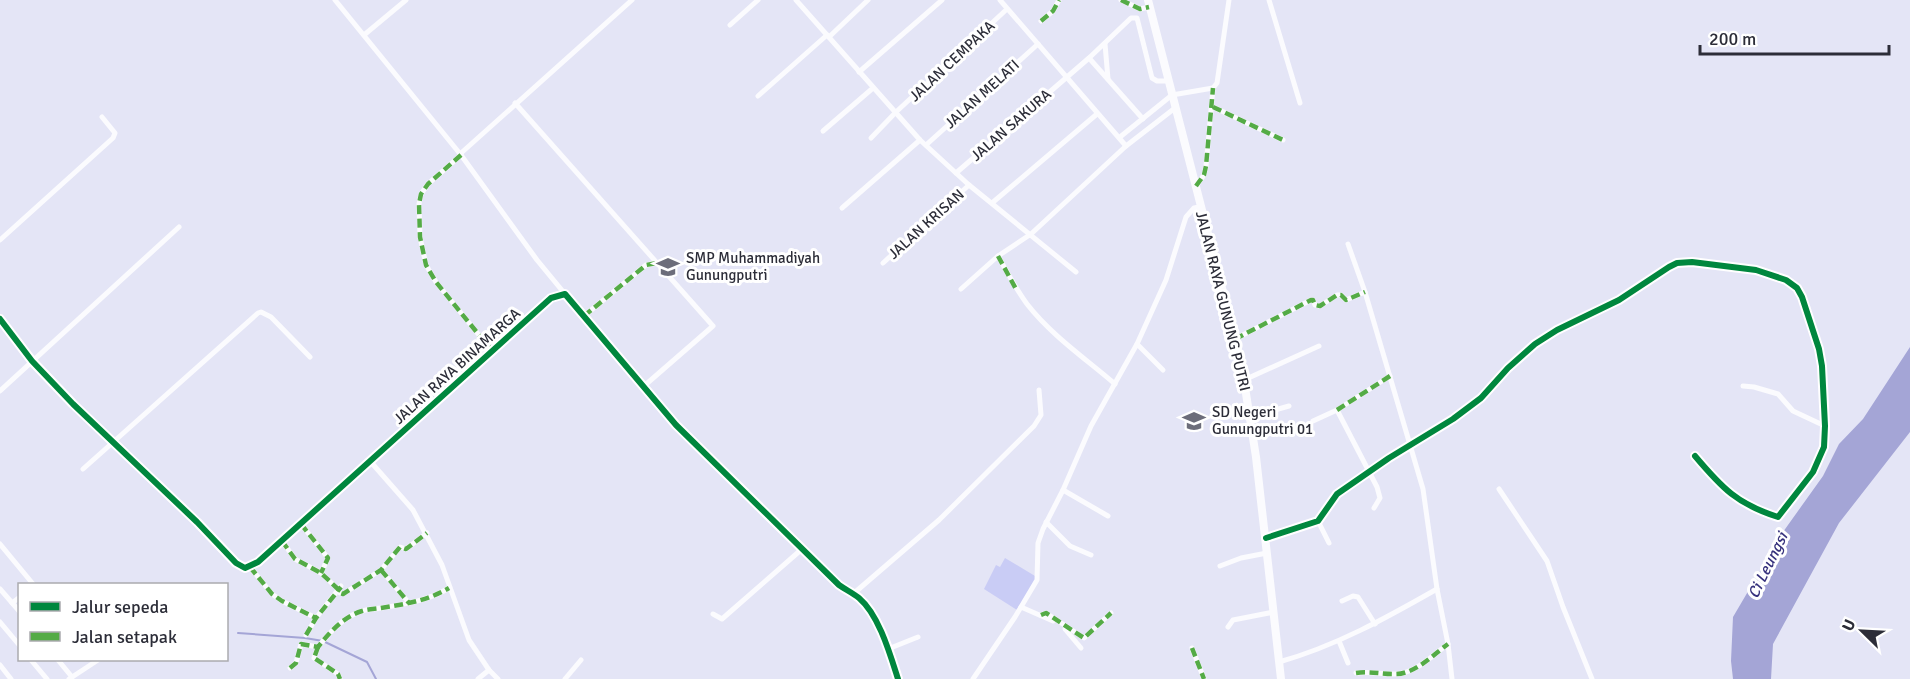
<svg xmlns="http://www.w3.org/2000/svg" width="1910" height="679" font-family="Signika,sans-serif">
<rect width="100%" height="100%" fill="#e4e5f6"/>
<!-- green -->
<polygon fill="#c9ccf5" points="1005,558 1035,576 1035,580 1017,610 984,589 996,565 1000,567"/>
<!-- water -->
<polygon fill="#a4a5d6" points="1910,347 1910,432 1839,523 1773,644 1771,679 1733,679 1731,661 1733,617 1783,532 1823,476 1839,444 1863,419"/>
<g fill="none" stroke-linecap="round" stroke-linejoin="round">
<!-- stream -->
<polyline stroke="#a4a5d6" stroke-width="2" points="238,633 305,638 323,641 367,662 376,679"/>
<!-- street -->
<g stroke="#fbfbfe" stroke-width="5">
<polyline points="335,0 461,155 537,260 565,294"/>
<polyline points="796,0 920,140 969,185 1076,272"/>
<polyline points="1000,0 1126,146"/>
<polyline points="1121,0 1140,9 1149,7"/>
<polyline points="1269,0 1300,103"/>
<polyline points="1041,21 1053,11 1059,0"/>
<polyline points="730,25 758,0"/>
<polyline points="364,35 406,0"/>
<polyline points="829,37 868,0"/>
<polyline points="1105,44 1108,79"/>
<polyline points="1089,58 1143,119"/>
<polyline points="859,72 942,0"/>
<polyline points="758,96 827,35"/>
<polyline points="515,103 713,326 644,386"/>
<polyline points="1213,107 1283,140"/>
<polyline points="823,131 873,88"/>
<polyline points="1120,137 1172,95 1213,88"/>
<polyline points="871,138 896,112 1007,9"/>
<polyline points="926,145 1038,44"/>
<polyline points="460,154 632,0"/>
<polyline points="461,155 428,184 421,194 419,204 420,237 426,265 436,282 492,351"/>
<polyline points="956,173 1089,58 1131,18 1137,18 1152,78 1157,81 1167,81"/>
<polyline points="1196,186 1204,175 1206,166 1213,88 1217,83 1229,0"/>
<polyline points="992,203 1097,114"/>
<polyline points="842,208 920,140"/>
<polyline points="0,240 113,138 115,133 102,117"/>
<polyline points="1348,244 1365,292 1423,489 1437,589 1448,644 1452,679"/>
<path d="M998,256C1007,272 1016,289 1027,304C1051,335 1086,359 1115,384"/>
<polyline points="883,263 969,185"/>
<polyline points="961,289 998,256 1031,234 1126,146 1175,108"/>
<polyline points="584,316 646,265 657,263"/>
<polyline points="1235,339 1311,300 1313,300 1315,305 1320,306 1337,295 1341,295 1346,300 1365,292"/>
<polyline points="1137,344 1163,370"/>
<polyline points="1244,380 1319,346"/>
<polyline points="1743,386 1754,387 1778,394 1793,411 1825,426"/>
<polyline points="0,391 179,227"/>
<polyline points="1337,410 1390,376"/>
<polyline points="1250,417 1289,406"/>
<polyline points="1313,421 1337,410 1377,487 1380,498 1374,508"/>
<polyline points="370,461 413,510 442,565 469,640 489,670 498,679"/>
<polyline points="83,469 258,313 261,312 271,317 310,357"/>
<polyline points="1499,489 1547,561 1563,607 1592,679"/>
<polyline points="1063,490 1108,516"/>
<polyline points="1318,521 1329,543"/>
<polyline points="1046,522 1070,546 1091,555"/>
<polyline points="301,524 328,558 321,573"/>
<path d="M1266,538L1318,521L1337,494L1389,458L1453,419L1481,398L1508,368L1535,344L1557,330L1619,300L1669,267L1677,263L1692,262L1756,270L1786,280L1797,288L1802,297L1819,349L1822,366L1825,426L1824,447L1813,472L1778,517C1737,504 1722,488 1695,456"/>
<polyline points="282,541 295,559 321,573 339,590 340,593 343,594 381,570 400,547 406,549 427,533"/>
<polyline points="0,544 33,584"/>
<polyline points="1220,566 1241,558 1267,553"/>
<polyline points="250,567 272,594 282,601 316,618"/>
<polyline points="381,570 409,603"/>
<polyline points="0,589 20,612"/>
<polyline points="853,594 939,520 1034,426 1041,415 1039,390"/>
<polyline points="1342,601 1353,596 1358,597 1375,624"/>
<polyline points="12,603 20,597"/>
<polyline points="1021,607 1053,621"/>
<polyline points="713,614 722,619 802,549"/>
<polyline points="1041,615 1046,613 1084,638 1111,613"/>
<polyline points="0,622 20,646"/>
<polyline points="1228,627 1233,620 1274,612"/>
<polyline points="1065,629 1081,648"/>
<polyline points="306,635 316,618 341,586"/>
<polyline points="1339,641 1348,663"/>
<polyline points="318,647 314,658 338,674 340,679"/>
<polyline points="1192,648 1204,679"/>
<polyline points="888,649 918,637"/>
<polyline points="31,660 47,679"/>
<polyline points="58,660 72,677"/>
<path d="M1279,662C1336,646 1386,618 1437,589"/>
<polyline points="0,665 11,679"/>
<path d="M290,668L296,663L301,644L318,647C330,632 343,617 362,611C368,609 375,609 381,608C405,604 427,601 449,588"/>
<path d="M1356,673C1370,671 1381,674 1394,674C1414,675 1433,655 1448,644"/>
<polyline points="69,679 98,660"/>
<polyline points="478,679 489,670"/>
<polyline points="565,679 581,660"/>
<polyline points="973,679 1015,617 1037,580 1038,543 1043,529 1063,490 1091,426 1137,344 1166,280 1186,217 1194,208 1199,207"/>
</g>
<!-- secondary -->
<path stroke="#fbfbfe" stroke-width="8" d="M0,319L32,361L73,404L197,522L236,563L245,568L258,562L551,298L565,294L676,425L839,585C846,590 853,593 859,598C879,615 890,654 898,679"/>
<!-- primary -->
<polyline stroke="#fbfbfe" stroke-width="8" points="1148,0 1241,362 1256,457 1281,679"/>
<!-- quiet -->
<g stroke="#54ab46" stroke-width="4.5" stroke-dasharray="9 4.5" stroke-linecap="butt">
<polyline points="1121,0 1140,9 1149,7"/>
<polyline points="1041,21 1053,11 1059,0"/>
<polyline points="1213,107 1283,140"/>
<polyline points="461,155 428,184 421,194 419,204 420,237 426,265 436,282 492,351"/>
<polyline points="1196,186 1204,175 1206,166 1213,88"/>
<polyline points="998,256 1016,289"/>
<polyline points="584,316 646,265 657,263"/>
<polyline points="1235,339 1311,300 1313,300 1315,305 1320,306 1337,295 1341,295 1346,300 1365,292"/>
<polyline points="1337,410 1390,376"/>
<polyline points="301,524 328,558 321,573"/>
<polyline points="282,541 295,559 321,573 339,590 340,593 343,594 381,570 400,547 406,549 427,533"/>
<polyline points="250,567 272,594 282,601 316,618"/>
<polyline points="381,570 409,603"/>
<polyline points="1041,615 1046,613 1084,638 1111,613"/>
<polyline points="306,635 316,618 341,587"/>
<polyline points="318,647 314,658 338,674 340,679"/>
<polyline points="1192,648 1204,679"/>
<path d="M290,668L296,663L301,644L318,647C330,632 343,617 362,611C368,609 375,609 381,608C405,604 427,601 449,588"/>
<path d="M1356,673C1370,671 1381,674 1394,674C1414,675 1433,655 1448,644"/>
</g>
<!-- cycleway casing -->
<g stroke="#fff" stroke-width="10">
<g id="cycleway">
<path d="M0,319L32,361L73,404L197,522L236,563L245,568L258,562L551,298L565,294L676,425L839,585C846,590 853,593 859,598C879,615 890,654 898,679"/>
<path d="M1266,538L1318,521L1337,494L1389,458L1453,419L1481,398L1508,368L1535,344L1557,330L1619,300L1669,267L1677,263L1692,262L1756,270L1786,280L1797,288L1802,297L1819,349L1822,366L1825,426L1824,447L1813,472L1778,517C1737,504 1722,488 1695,456"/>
</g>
</g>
<!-- cycleway -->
<use href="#cycleway" stroke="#00873e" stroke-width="6"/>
</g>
<!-- icons -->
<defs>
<g id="school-bare" transform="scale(1.8)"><path d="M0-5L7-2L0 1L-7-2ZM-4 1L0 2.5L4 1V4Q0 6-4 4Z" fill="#6c6d7a" stroke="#fff" stroke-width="2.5" paint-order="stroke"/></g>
</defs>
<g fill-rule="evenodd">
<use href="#school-bare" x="668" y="267"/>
<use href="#school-bare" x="1194" y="421"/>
</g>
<g text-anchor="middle" stroke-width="6" stroke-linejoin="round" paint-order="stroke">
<!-- street labels -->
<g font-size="15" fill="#2c2d38" stroke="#fff">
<text transform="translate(952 61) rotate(-43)" y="5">JALAN CEMPAKA</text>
<text transform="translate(982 94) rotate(-42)" y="5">JALAN MELATI</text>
<text transform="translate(1011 125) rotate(-41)" y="5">JALAN SAKURA</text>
<text transform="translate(926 224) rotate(-42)" y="5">JALAN KRISAN</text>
<text transform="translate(1223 301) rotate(76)" y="5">JALAN RAYA GUNUNG PUTRI</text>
<text transform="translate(457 366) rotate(-42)" y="5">JALAN RAYA BINAMARGA</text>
</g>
<!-- poi labels -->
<g font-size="15" fill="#2c2d38" stroke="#fff" text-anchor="start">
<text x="686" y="263">SMP Muhammadiyah<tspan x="686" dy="17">Gunungputri</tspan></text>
<text x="1212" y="417">SD Negeri<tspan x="1212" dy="17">Gunungputri 01</tspan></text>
</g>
<!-- water labels -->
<g font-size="16" font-style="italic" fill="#37327d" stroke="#fff">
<text transform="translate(1767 565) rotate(-64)" y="6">Ci Leungsi</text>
</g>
</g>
<!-- legend -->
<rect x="18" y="583" width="210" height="78" fill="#ffffff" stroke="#ababaf" stroke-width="1.5"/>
<rect x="30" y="602" width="30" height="9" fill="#00873e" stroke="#ababaf" stroke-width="1.5"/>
<text x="72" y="613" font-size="18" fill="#2c2d38">Jalur sepeda</text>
<rect x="30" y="632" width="30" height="9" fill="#54ab46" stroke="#ababaf" stroke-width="1.5"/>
<text x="72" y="643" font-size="18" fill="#2c2d38">Jalan setapak</text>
<!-- north arrow -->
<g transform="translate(1862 631) rotate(294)" stroke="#ffffff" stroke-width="4.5" paint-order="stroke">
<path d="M0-4.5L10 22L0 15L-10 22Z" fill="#2c2d38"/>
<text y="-9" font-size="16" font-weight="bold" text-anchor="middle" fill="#2c2d38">U</text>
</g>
<!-- scale -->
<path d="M1700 45v9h189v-9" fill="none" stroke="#2c2d38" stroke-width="3"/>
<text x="1709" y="45" font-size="18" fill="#2c2d38" stroke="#ffffff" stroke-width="4.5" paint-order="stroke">200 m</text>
</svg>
